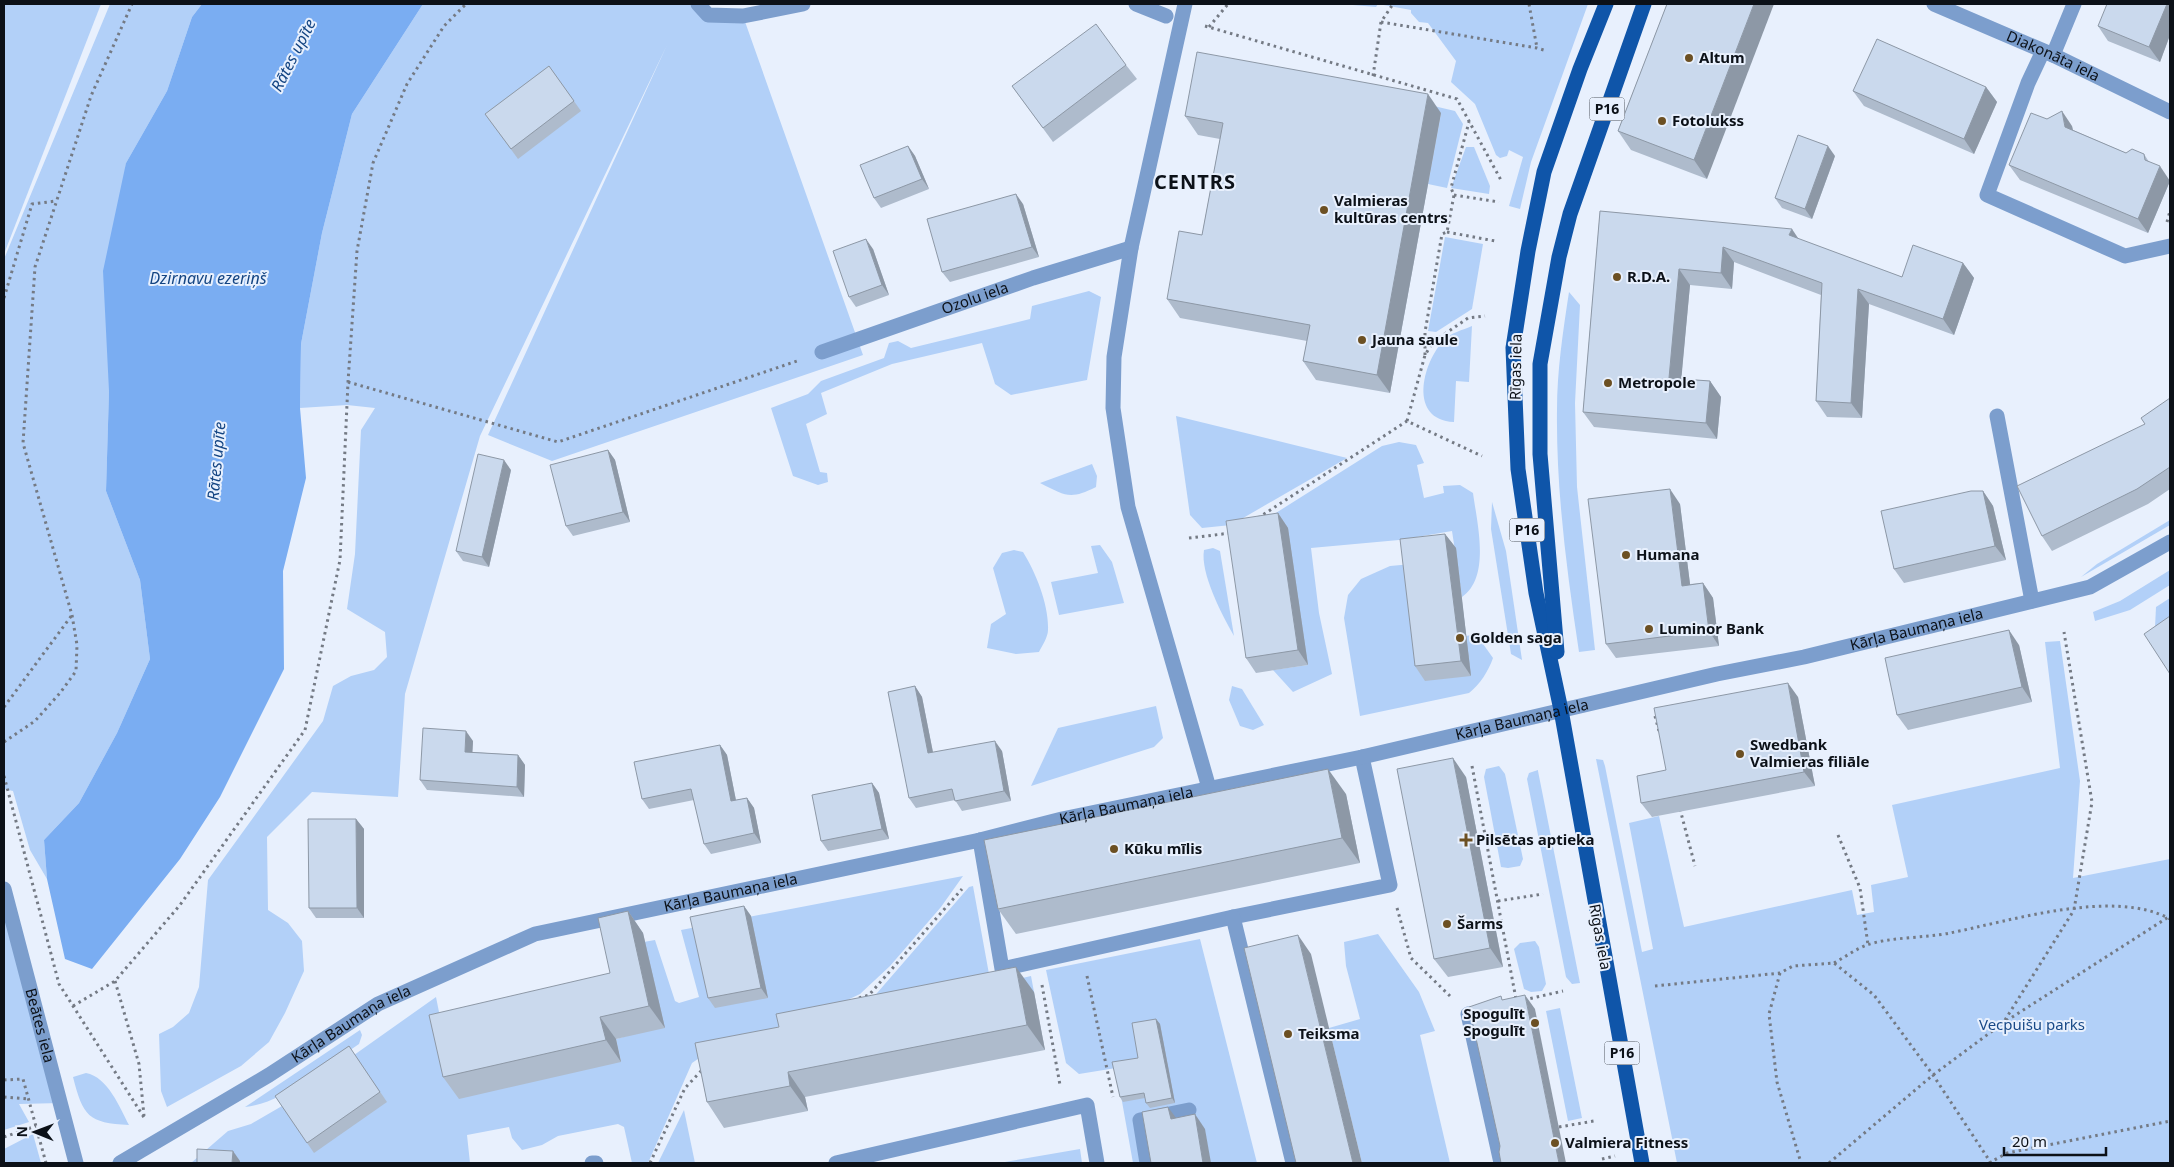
<svg xmlns="http://www.w3.org/2000/svg" width="2174" height="1167" font-family="'Noto Sans',sans-serif">
<rect width="100%" height="100%" fill="#e8f0fd"/>
<!-- green -->
<g fill="#b2d0f8">
<polygon points="4,4 101,4 4,254"/>
<polygon points="110,4 202,4 192,17 167,91 126,163 109,391 106,491 140,580 150,659 117,733 79,803 44,840 47,879 30,850 13,791 4,789 4,259"/>
<polygon points="423,4 698,4 708,15 743,16 863,355 552,461 488,435 667,45 480,436 405,694 398,797 312,792 267,837 268,910 288,923 302,941 304,971 285,1013 269,1042 241,1066 167,1107 161,1091 159,1034 173,1027 189,1013 199,987 208,880 323,721 333,686 351,676 374,670 387,657 385,632 347,609 355,554 361,430 375,408 347,405 300,408 301,344 322,233 352,114"/>
<polygon points="1341,4 1588,4 1531,162 1520,209 1509,206 1523,157 1509,150 1507,156 1500,158 1496,155 1475,104 1451,82 1456,61 1428,23 1419,22 1411,13 1411,10 1378,4 1376,7"/>
<polygon points="1336,83 1455,111 1463,124 1447,188 1428,184 1441,113"/>
<polygon points="1466,147 1474,147 1490,186 1489,194 1451,188"/>
<polygon points="1445,237 1483,244 1472,309 1436,332 1428,331"/>
<polygon points="1089,291 1101,297 1087,380 1011,395 995,384 982,343 892,364 821,393 827,414 806,424 820,472 827,473 828,482 818,485 793,476 771,408 808,394 821,381 884,358 889,343 898,341 911,348 1030,319 1032,306"/>
<path d="M1569,292L1580,305L1575,403L1577,487L1595,650L1579,652C1567,572 1556,491 1557,410C1557,371 1563,331 1569,292Z"/>
<path d="M1472,326L1469,382L1456,381L1454,422C1408,420 1422,363 1444,340C1450,333 1463,330 1472,326Z"/>
<polygon points="1176,416 1347,458 1231,525 1202,528 1190,515"/>
<path d="M1399,442L1416,445L1424,463L1417,465L1424,498L1444,493L1443,486L1460,485L1473,493C1477,523 1491,577 1462,597L1452,531L1399,540L1311,548L1319,613L1332,674L1293,692L1273,670L1308,665L1241,535L1382,446Z"/>
<path d="M1092,464L1097,476L1096,487C1070,500 1066,496 1040,483Z"/>
<polygon points="1492,502 1506,551 1522,660 1511,654 1491,529"/>
<polygon points="2170,520 2170,525 2081,577 2097,564"/>
<polygon points="1100,545 1112,562 1124,603 1059,615 1051,582 1098,573 1091,546"/>
<path d="M1213,548L1220,551L1234,636C1222,615 1200,573 1204,550Z"/>
<path d="M1014,550L1023,552C1036,573 1049,605 1048,630C1048,637 1042,646 1039,652L1016,654L987,648L991,624L1006,614L993,568L1002,553Z"/>
<path d="M1412,564L1466,636L1476,634L1493,658C1488,672 1480,684 1469,693L1360,716L1344,618L1348,595L1361,579L1390,566Z"/>
<polygon points="2170,570 2170,585 2130,610 2095,621 2093,612 2120,601"/>
<polygon points="2170,598 2170,638 2154,648 2156,607"/>
<polygon points="2060,641 2080,781 2073,878 2170,859 2170,1163 1677,1163 1596,759 1603,760 1605,766 1642,952 1653,949 1629,823 1659,816 1684,927 1852,890 1857,915 1874,912 1871,885 1908,877 1892,805 2060,768 2045,642"/>
<polygon points="1232,686 1242,689 1264,725 1253,730 1240,726 1229,700"/>
<polygon points="1156,706 1163,738 1154,747 1031,786 1058,728"/>
<polygon points="1499,766 1505,774 1523,859 1520,866 1508,868 1501,867 1484,777 1486,769"/>
<polygon points="1538,770 1538,771 1580,983 1572,984 1566,977 1527,779 1529,773"/>
<polygon points="963,876 941,907 890,966 860,994 822,1012 714,1048 692,1063 648,1163 632,1163 624,1127 618,1124 558,1136 542,1145 522,1150 512,1138 509,1127 467,1135 470,1163 191,1163 228,1131 251,1124 282,1106 436,997 444,1037 621,1062 616,1039 634,1034 615,947 655,940 675,1001 679,1003 699,997 681,930"/>
<polygon points="973,886 991,985 1031,976 1034,992 832,1032 871,1000 969,887"/>
<polygon points="4,889 61,1103 19,1104 29,1122 4,1130"/>
<polygon points="1378,934 1419,992 1435,1031 1420,1035 1450,1163 1362,1163 1329,1028 1360,1019 1346,966 1344,942"/>
<polygon points="1200,939 1257,1163 1133,1163 1116,1068 1079,1074 1066,1063 1046,970"/>
<polygon points="1535,941 1539,947 1546,984 1542,991 1531,992 1524,989 1514,949 1520,943"/>
<polygon points="1560,1008 1582,1118 1568,1121 1546,1011"/>
<path d="M360,1030L362,1035L359,1044C326,1066 284,1103 245,1107Z"/>
<path d="M86,1073C108,1077 120,1108 129,1125C88,1123 83,1116 73,1077Z"/>
<polygon points="684,1110 695,1163 658,1163"/>
<polygon points="33,1134 41,1163 4,1163 4,1149"/>
<polygon points="1080,1149 1082,1163 999,1163"/>
</g>
<!-- water -->
<polygon fill="#7aadf2" points="202,4 423,4 352,114 322,233 301,344 300,408 306,478 283,571 284,669 220,797 180,859 92,969 65,959 47,879 44,840 79,803 117,733 150,659 140,580 106,491 109,391 103,271 126,163 167,91 192,17"/>
<g fill="none" stroke-linecap="round" stroke-linejoin="round">
<!-- path -->
<g stroke="#747a84" stroke-width="3" stroke-dasharray="2.5 4" stroke-linecap="butt">
<polyline points="1529,4 1537,48"/>
<polyline points="1381,22 1537,48 1547,51"/>
<polyline points="1205,26 1457,99 1502,182"/>
<polyline points="1209,27 1228,4"/>
<polyline points="1373,76 1381,22 1393,4"/>
<polyline points="1454,195 1499,202"/>
<polyline points="2167,222 2170,211"/>
<polyline points="1447,232 1495,241"/>
<polyline points="4,298 32,204 56,201"/>
<polyline points="1425,355 1425,332 1442,234 1447,232 1454,195 1451,188 1469,122"/>
<polyline points="348,382 558,442 800,360"/>
<polyline points="1407,421 1425,355 1433,342 1468,318 1485,316"/>
<polyline points="1258,518 1407,421 1482,456"/>
<polyline points="1189,538 1231,533"/>
<polyline points="4,707 72,615"/>
<polyline points="1655,716 1659,731"/>
<polyline points="4,742 35,721 60,693 76,671 77,645 72,615 23,443 35,267 91,96 132,4"/>
<polyline points="1472,766 1516,999"/>
<polyline points="4,776 59,984 145,1119"/>
<polyline points="1680,809 1695,866"/>
<polyline points="1838,835 1860,888 1868,945"/>
<polyline points="1498,901 1543,894"/>
<polyline points="1397,908 1411,958 1450,996"/>
<path d="M1834,963C1845,957 1856,949 1867,945C1889,937 1926,938 1950,933C2010,921 2114,888 2170,919"/>
<polyline points="1780,973 1769,1014 1777,1082 1801,1163"/>
<polyline points="1087,976 1113,1097"/>
<polyline points="115,981 139,1064 144,1116"/>
<polyline points="1042,985 1060,1085"/>
<polyline points="1655,986 1780,973 1793,966 1834,963 1874,995 1933,1075 1991,1163"/>
<polyline points="859,998 869,995 962,889"/>
<polyline points="1524,1000 1563,991"/>
<polyline points="73,1006 115,981 180,905 305,730 340,560 348,382 357,251 373,163 407,84 444,26 466,4"/>
<polyline points="2005,1020 2074,910 2092,802 2064,632"/>
<polyline points="4,1080 23,1079 46,1163"/>
<polyline points="4,1097 28,1099"/>
<polyline points="1559,1127 1594,1121"/>
<polyline points="4,1137 36,1126"/>
<polyline points="1673,1144 1685,1141"/>
<polyline points="1602,1159 1615,1156"/>
<polyline points="650,1163 685,1088 702,1070"/>
<polyline points="1829,1163 1933,1075 2003,1023 2170,916"/>
<polyline points="1989,1163 2007,1153 2170,1121"/>
</g>
<!-- minor -->
<g stroke="#7c9ecd" stroke-width="15">
<polyline points="698,4 708,15 743,16 803,4"/>
<polyline points="1136,4 1166,16"/>
<polyline points="1185,4 1131,248 1114,357 1113,408 1128,507 1209,788"/>
<path id="s1" d="M1934,4L2053,55L2170,112"/>
<polyline points="2043,51 2028,83 1987,195 2125,256 2170,246"/>
<polyline points="2053,55 2074,4"/>
<path id="s2" d="M822,352L1033,278L1131,248"/>
<polyline points="1997,416 2032,601"/>
<polyline points="980,840 1002,969 1233,917 1390,885 1362,757"/>
<path id="s3" d="M4,889L76,1163"/>
<polyline points="1233,917 1293,1163"/>
<polyline points="1468,1014 1501,1163"/>
<path id="s4" d="M120,1163L269,1075L378,1004L535,934L980,840L1062,819L1362,757L1717,674L1804,657L2090,587L2170,542"/>
<polyline points="592,1163 596,1163"/>
<polyline points="836,1163 1087,1105 1097,1163"/>
<polyline points="1147,1163 1140,1120 1189,1110"/>
</g>
<!-- major -->
<g stroke="#0f55a9" stroke-width="15">
<polyline points="1606,4 1580,69 1544,172 1528,251 1513,348 1518,469 1536,593 1561,710 1642,1163"/>
<polyline points="1557,652 1540,454 1540,364 1559,257 1570,214 1644,4"/>
</g>
</g>
<!-- wall -->
<g fill="#aebbcc">
<polygon points="1667,4 1707,179 1631,150 1618,131"/>
<polygon points="2170,4 2170,35 2160,62 2108,41 2098,26"/>
<polygon points="1126,65 1137,79 1053,142 1012,86"/>
<polygon points="549,66 581,111 518,159 485,114"/>
<polygon points="1986,87 1997,102 1974,154 1864,106 1853,91"/>
<polygon points="1441,113 1390,393 1316,380 1303,361 1307,341 1180,318 1167,299 1202,235 1220,139 1198,135 1185,116"/>
<polygon points="2072,126 2073,130 2126,153 2144,154 2149,162 2170,181 2148,233 2020,180 2009,165"/>
<polygon points="908,146 915,156 929,189 881,208 874,198"/>
<polygon points="1835,156 1812,219 1782,208 1775,198"/>
<polygon points="1023,204 1039,257 950,282 942,272"/>
<polygon points="1600,211 1798,239 1902,277 1963,263 1974,278 1954,335 1869,304 1862,418 1827,417 1816,401 1821,295 1734,262 1732,289 1690,285 1681,379 1710,381 1721,397 1717,439 1594,427 1583,412"/>
<polygon points="873,249 889,295 856,307 849,297"/>
<polygon points="2170,398 2170,489 2148,504 2052,551 2042,536 2145,424"/>
<polygon points="608,450 615,460 630,522 573,536 566,526"/>
<polygon points="511,470 489,567 463,561 456,551"/>
<polygon points="1983,491 1993,506 2006,560 1904,583 1894,569"/>
<polygon points="1680,504 1690,584 1703,583 1713,598 1719,646 1616,658 1606,644"/>
<polygon points="1278,513 1288,528 1308,665 1256,673 1246,658"/>
<polygon points="1445,534 1456,548 1471,676 1425,681 1415,666"/>
<polygon points="2019,645 2032,702 1908,730 1897,715"/>
<polygon points="915,686 922,697 933,752 1002,751 1011,801 962,811 955,800 916,808 909,798"/>
<polygon points="1798,697 1815,786 1652,817 1641,803 1666,770"/>
<polygon points="473,741 472,752 518,755 525,765 524,797 427,790 420,780"/>
<polygon points="720,745 727,755 736,800 747,798 754,808 761,843 711,854 704,844 694,800 649,809 642,799"/>
<polygon points="1466,777 1503,967 1448,977 1434,959"/>
<polygon points="872,783 879,793 889,839 828,851 821,841"/>
<polygon points="1346,794 1360,863 1016,934 998,909"/>
<polygon points="356,819 364,829 364,918 316,918 309,908"/>
<polygon points="744,906 751,916 768,998 715,1008 708,998"/>
<polygon points="628,911 643,933 665,1028 616,1039 621,1062 459,1099 443,1077 610,973"/>
<polygon points="1034,992 1045,1050 805,1097 808,1111 724,1128 707,1102 695,1043"/>
<polygon points="1156,1019 1160,1024 1175,1103 1150,1108 1146,1103 1145,1098 1123,1102 1120,1097"/>
<polygon points="349,1046 387,1102 314,1153 275,1096"/>
</g>
<!-- shaded-wall -->
<g fill="#8d98a6">
<polygon points="1754,4 1774,4 1707,179 1694,160"/>
<polygon points="2167,4 2170,4 2170,35 2160,62 2149,47"/>
<polygon points="1986,87 1997,102 1974,154 1964,139"/>
<polygon points="1428,94 1441,113 1390,393 1377,375"/>
<polygon points="2062,111 2072,126 2075,142 2065,127"/>
<polygon points="908,146 915,156 929,189 922,179"/>
<polygon points="1828,146 1835,156 1812,219 1805,209"/>
<polygon points="2160,166 2170,181 2148,233 2138,219"/>
<polygon points="1016,194 1023,204 1039,257 1032,247"/>
<polygon points="1792,229 1802,244 1789,235"/>
<polygon points="866,239 873,249 889,295 882,285"/>
<polygon points="1723,247 1734,262 1732,289 1721,273"/>
<polygon points="1963,263 1974,278 1954,335 1943,319"/>
<polygon points="1679,269 1690,285 1680,393 1669,378"/>
<polygon points="1858,289 1869,304 1862,418 1851,403"/>
<polygon points="1710,381 1721,397 1717,439 1706,423"/>
<polygon points="608,450 615,460 630,522 623,512"/>
<polygon points="504,460 511,470 489,567 482,557"/>
<polygon points="1670,489 1680,504 1692,600 1682,586"/>
<polygon points="1983,491 1993,506 2006,560 1995,546"/>
<polygon points="1278,513 1288,528 1308,665 1298,650"/>
<polygon points="1445,534 1456,548 1471,676 1461,661"/>
<polygon points="1703,583 1713,598 1719,646 1709,631"/>
<polygon points="2009,630 2019,645 2032,702 2022,687"/>
<polygon points="1788,683 1798,697 1815,786 1804,772"/>
<polygon points="915,686 922,697 935,763 928,753"/>
<polygon points="466,731 473,741 472,762 465,752"/>
<polygon points="995,741 1002,751 1011,801 1004,791"/>
<polygon points="720,745 727,755 738,811 731,801"/>
<polygon points="518,755 525,765 524,797 517,787"/>
<polygon points="1453,758 1466,777 1503,967 1490,948"/>
<polygon points="1328,769 1346,794 1360,863 1342,838"/>
<polygon points="872,783 879,793 889,839 882,829"/>
<polygon points="747,798 754,808 761,843 754,833"/>
<polygon points="356,819 364,829 364,918 357,908"/>
<polygon points="744,906 751,916 768,998 761,988"/>
<polygon points="628,911 643,933 665,1028 649,1006"/>
<polygon points="1298,935 1311,954 1362,1163 1353,1163"/>
<polygon points="1016,967 1034,992 1045,1050 1027,1025"/>
<polygon points="1525,995 1535,1009 1566,1163 1559,1163"/>
<polygon points="600,1017 616,1039 621,1062 606,1040"/>
<polygon points="1156,1019 1160,1024 1175,1103 1172,1098"/>
<polygon points="788,1072 805,1097 808,1111 790,1086"/>
<polygon points="1168,1107 1179,1122 1171,1119"/>
<polygon points="1195,1114 1205,1129 1211,1163 1203,1163"/>
<polygon points="233,1151 240,1161 240,1163 232,1163"/>
</g>
<!-- building -->
<g fill="#cad9ed" stroke="#8d98a6">
<polygon points="1667,4 1754,4 1694,160 1618,131"/>
<polygon points="2107,4 2167,4 2149,47 2098,26"/>
<polygon points="1096,24 1126,65 1043,128 1012,86"/>
<polygon points="1877,39 1986,87 1964,139 1853,91"/>
<polygon points="1197,52 1428,94 1377,375 1303,361 1310,325 1167,299 1179,231 1202,235 1223,123 1185,116"/>
<polygon points="549,66 574,101 511,149 485,114"/>
<polygon points="2062,111 2065,127 2126,153 2132,149 2144,154 2145,160 2160,166 2138,219 2009,165 2031,113 2047,119"/>
<polygon points="1798,135 1828,146 1805,209 1775,198"/>
<polygon points="908,146 922,179 874,198 860,165"/>
<polygon points="1016,194 1032,247 942,272 927,219"/>
<polygon points="1600,211 1792,229 1789,235 1902,277 1913,245 1963,263 1943,319 1858,289 1851,403 1816,401 1822,283 1723,247 1721,273 1679,269 1669,378 1710,381 1706,423 1583,412"/>
<polygon points="866,239 882,285 849,297 833,251"/>
<polygon points="2170,398 2170,467 2137,489 2042,536 2017,486 2145,424 2141,418"/>
<polygon points="608,450 623,512 566,526 550,465"/>
<polygon points="478,454 504,460 482,557 456,551"/>
<polygon points="1670,489 1682,586 1703,583 1709,631 1606,644 1588,499"/>
<polygon points="1971,491 1983,491 1995,546 1894,569 1881,511"/>
<polygon points="1278,513 1298,650 1246,658 1226,521"/>
<polygon points="1445,534 1461,661 1415,666 1400,539"/>
<polygon points="2170,616 2170,674 2144,634"/>
<polygon points="2009,630 2022,687 1897,715 1885,658"/>
<polygon points="1788,683 1804,772 1641,803 1637,776 1666,770 1654,708"/>
<polygon points="915,686 928,753 995,741 1004,791 955,801 952,789 909,798 888,692"/>
<polygon points="423,728 466,731 465,752 518,755 517,787 420,780"/>
<polygon points="720,745 731,801 747,798 754,833 704,844 691,789 642,799 634,762"/>
<polygon points="1453,758 1490,948 1434,959 1397,769"/>
<polygon points="1328,769 1342,838 998,909 984,840"/>
<polygon points="872,783 882,829 821,841 812,795"/>
<polygon points="308,819 356,819 357,908 309,908"/>
<polygon points="744,906 761,988 708,998 690,917"/>
<polygon points="628,911 649,1006 600,1017 606,1040 443,1077 429,1015 610,973 598,918"/>
<polygon points="1298,935 1353,1163 1296,1163 1244,948"/>
<polygon points="1016,967 1027,1025 788,1072 790,1086 707,1102 695,1043 779,1027 776,1014"/>
<polygon points="1525,995 1559,1163 1501,1163 1499,1152 1500,1146 1469,1007 1501,996 1502,1000"/>
<polygon points="1156,1019 1172,1098 1146,1103 1144,1093 1120,1097 1112,1062 1138,1058 1132,1023"/>
<polygon points="349,1046 380,1092 307,1143 275,1096"/>
<polygon points="1168,1107 1171,1119 1195,1114 1203,1163 1151,1163 1142,1112"/>
<polygon points="197,1149 233,1151 232,1163 197,1163"/>
</g>
<!-- markers -->
<g fill="#6c5023" stroke="#e8f0fd" stroke-width="2">
<circle cx="1689" cy="58" r="5"/>
<circle cx="1662" cy="121" r="5"/>
<circle cx="1324" cy="210" r="5"/>
<circle cx="1617" cy="277" r="5"/>
<circle cx="1362" cy="340" r="5"/>
<circle cx="1608" cy="383" r="5"/>
<circle cx="1626" cy="555" r="5"/>
<circle cx="1649" cy="629" r="5"/>
<circle cx="1460" cy="638" r="5"/>
<circle cx="1740" cy="754" r="5"/>
<path d="M1463.5 832.5h5v5h5v5h-5v5h-5v-5h-5v-5h5z"/>
<circle cx="1114" cy="849" r="5"/>
<circle cx="1447" cy="924" r="5"/>
<circle cx="1535" cy="1023" r="5"/>
<circle cx="1288" cy="1034" r="5"/>
<circle cx="1555" cy="1143" r="5"/>
</g>
<g text-anchor="middle" stroke-width="4" stroke-linejoin="round" paint-order="stroke">
<!-- shield labels -->
<g fill="#e8f0fd" stroke="#4e545d" stroke-width="1">
<rect x="1589.5" y="97.5" width="35" height="23" rx="4"/>
<rect x="1509.5" y="518.5" width="35" height="23" rx="4"/>
<rect x="1604.5" y="1041.5" width="35" height="23" rx="4"/>
</g>
<g font-size="14" font-weight="bold" fill="#0c1118">
<text x="1607" y="114">P16</text>
<text x="1527" y="535">P16</text>
<text x="1622" y="1058">P16</text>
</g>
<!-- street labels -->
<g font-size="15" fill="#0c1118" stroke="#e8f0fd">
<text dy="5" stroke="none"><textPath href="#s1" startOffset="130">Diakonāta iela</textPath></text>
<text dy="5" stroke="none"><textPath href="#s2" startOffset="162">Ozolu iela</textPath></text>
<text transform="translate(1516 367) rotate(-89)" y="5">Rīgas iela</text>
<text dy="5" stroke="none"><textPath href="#s4" startOffset="1890">Kārļa Baumaņa iela</textPath></text>
<text dy="5" stroke="none"><textPath href="#s4" startOffset="1485">Kārļa Baumaņa iela</textPath></text>
<text dy="5" stroke="none"><textPath href="#s4" startOffset="1080">Kārļa Baumaņa iela</textPath></text>
<text dy="5" stroke="none"><textPath href="#s4" startOffset="675">Kārļa Baumaņa iela</textPath></text>
<text transform="translate(1600 937) rotate(80)" y="5">Rīgas iela</text>
<text dy="5" stroke="none"><textPath href="#s4" startOffset="270">Kārļa Baumaņa iela</textPath></text>
<text dy="5" stroke="none"><textPath href="#s3" startOffset="141">Beātes iela</textPath></text>
</g>
<!-- poi labels -->
<g font-size="15" font-weight="bold" fill="#0c1118" stroke="#e8f0fd" text-anchor="start">
<text x="1699" y="63">Altum</text>
<text x="1672" y="126">Fotolukss</text>
<text x="1334" y="206">Valmieras<tspan x="1334" dy="17">kultūras centrs</tspan></text>
<text x="1627" y="282">R.D.A.</text>
<text x="1372" y="345">Jauna saule</text>
<text x="1618" y="388">Metropole</text>
<text x="1636" y="560">Humana</text>
<text x="1659" y="634">Luminor Bank</text>
<text x="1470" y="643">Golden saga</text>
<text x="1750" y="750">Swedbank<tspan x="1750" dy="17">Valmieras filiāle</tspan></text>
<text x="1476" y="845">Pilsētas aptieka</text>
<text x="1124" y="854">Kūku mīlis</text>
<text x="1457" y="929">Šarms</text>
<text x="1525" y="1019" text-anchor="end">Spogulīt<tspan x="1525" dy="17">Spogulīt</tspan></text>
<text x="1298" y="1039">Teiksma</text>
<text x="1565" y="1148">Valmiera Fitness</text>
</g>
<!-- park labels -->
<g font-size="15" fill="#184987" stroke="#e8f0fd">
<text x="2032" y="1030">Vecpuišu parks</text>
</g>
<!-- water labels -->
<g font-size="16" font-style="italic" fill="#144583" stroke="#e8f0fd">
<text transform="translate(293 55) rotate(-63)" y="6">Rātes upīte</text>
<text x="208" y="284">Dzirnavu ezeriņš</text>
<text transform="translate(216 461) rotate(-85)" y="6">Rātes upīte</text>
</g>
<!-- district labels -->
<g font-size="20" font-weight="bold" letter-spacing="1" fill="#0c1118" stroke="#e8f0fd">
<text x="1195" y="189">CENTRS</text>
</g>
</g>
<!-- border -->
<rect width="2174" height="1167" fill="none" stroke="#0c1118" stroke-width="10"/>
<!-- north arrow -->
<g transform="translate(35 1132) rotate(271)" stroke="#e8f0fd" stroke-width="4" paint-order="stroke">
<path d="M0-4L9 19L0 12L-9 19Z" fill="#0c1118"/>
<text y="-8" font-size="14" font-weight="bold" text-anchor="middle" fill="#0c1118">N</text>
</g>
<!-- scale -->
<path d="M2004 1147v8h102v-8" fill="none" stroke="#0c1118" stroke-width="2.5"/>
<text x="2012" y="1147" font-size="15" fill="#0c1118" stroke="#e8f0fd" stroke-width="4" paint-order="stroke">20 m</text>
</svg>
